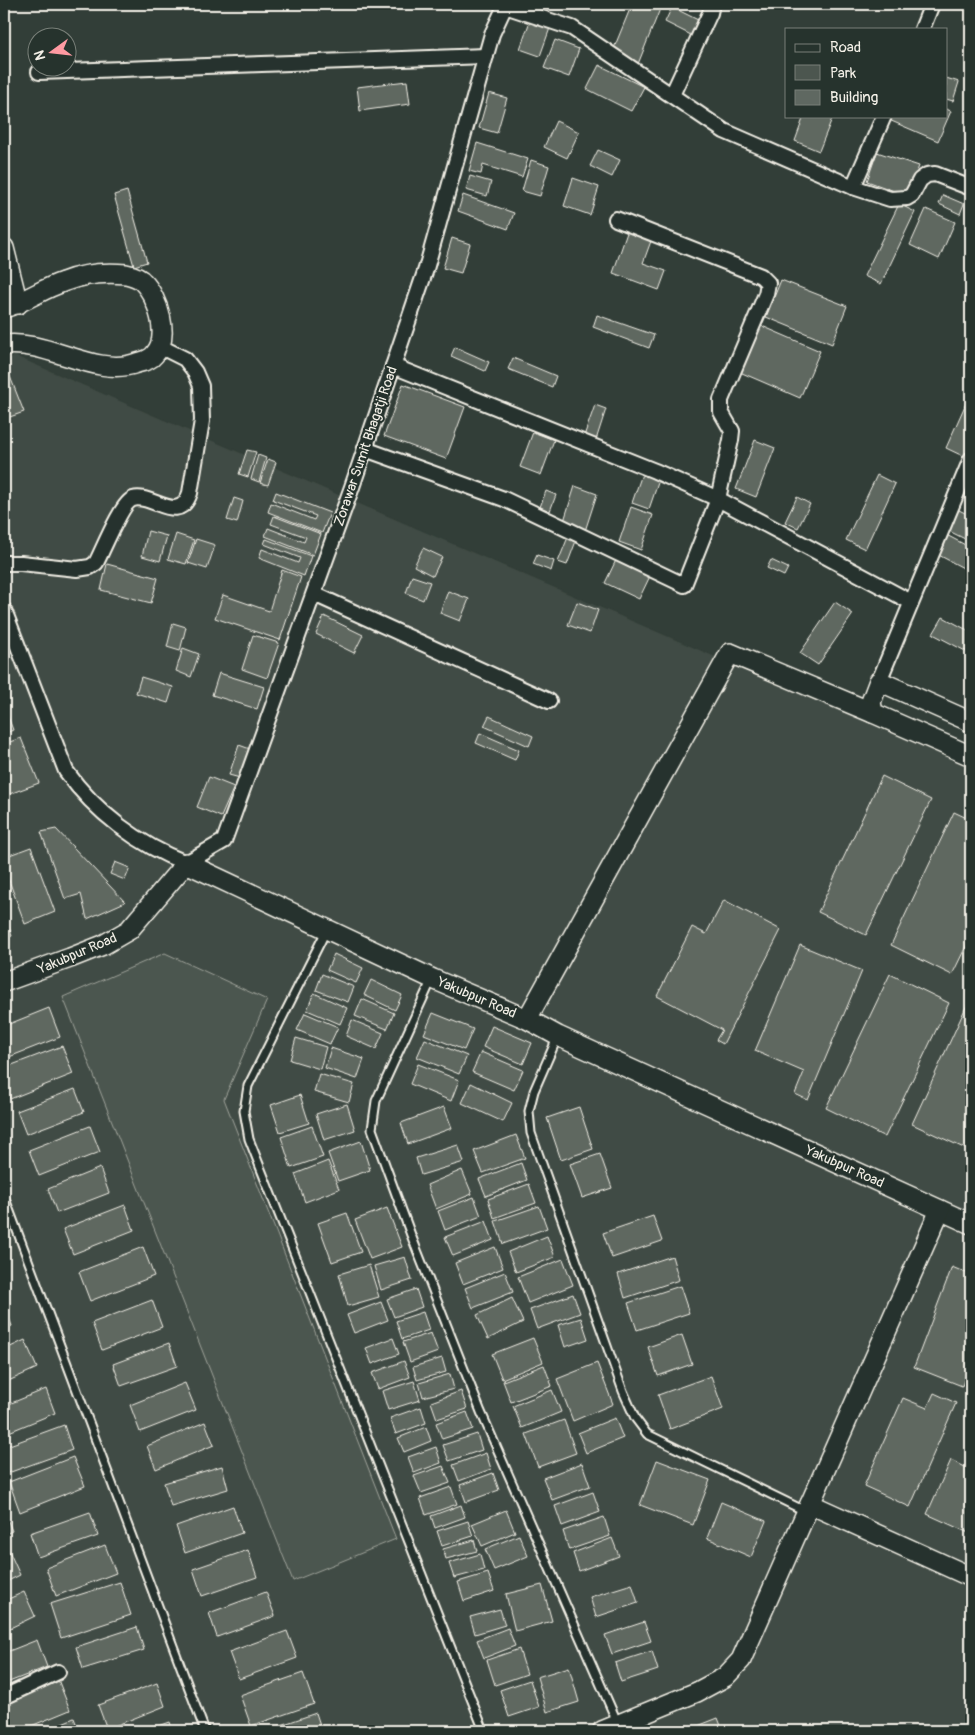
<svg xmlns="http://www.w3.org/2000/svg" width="975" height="1735" font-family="Pangolin,sans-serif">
<rect width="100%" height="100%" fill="#323e38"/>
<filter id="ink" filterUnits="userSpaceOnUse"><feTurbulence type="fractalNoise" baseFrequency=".02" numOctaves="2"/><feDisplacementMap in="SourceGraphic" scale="10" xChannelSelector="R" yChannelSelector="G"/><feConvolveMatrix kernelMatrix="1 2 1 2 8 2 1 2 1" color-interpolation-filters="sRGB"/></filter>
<g filter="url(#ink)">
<!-- built -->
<polygon fill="#404b44" points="15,356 904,738 971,768 971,1731 4,1731 4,361"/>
<!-- green -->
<polygon fill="#4c564f" stroke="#a0a49c" points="165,953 267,1000 224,1099 396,1539 293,1581 63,997"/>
<!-- building -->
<g fill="#5f6861" stroke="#f4f1e8">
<polygon points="632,4 662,4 638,64 612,53"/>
<polygon points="672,7 704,23 697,38 665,22"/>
<polygon points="530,21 550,28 540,56 520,49"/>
<polygon points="555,40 579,49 569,77 544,68"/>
<polygon points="599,65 644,87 631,111 587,89"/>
<polygon points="946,78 959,82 953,101 946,99"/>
<polygon points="407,81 410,104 360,111 357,87"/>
<polygon points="489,93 507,98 497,133 479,128"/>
<polygon points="946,109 951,111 938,141 889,120 891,116 946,116"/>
<polygon points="804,116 833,116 819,151 795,141"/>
<polygon points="556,121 579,132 567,158 544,147"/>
<polygon points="477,143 528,159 522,177 483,165 481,174 469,171"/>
<polygon points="598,150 620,160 612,177 590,166"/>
<polygon points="877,152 919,166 908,196 867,181"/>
<polygon points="531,160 549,166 540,196 522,191"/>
<polygon points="470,176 491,182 487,196 466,190"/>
<polygon points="573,178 599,187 590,215 564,206"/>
<polygon points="127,191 147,262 134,266 114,195"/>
<polygon points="463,195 514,213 508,229 458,211"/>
<polygon points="943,195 964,204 960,214 939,204"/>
<polygon points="899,204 915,212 881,284 864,276"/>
<polygon points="926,209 955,222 939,259 910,245"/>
<polygon points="631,221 655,230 643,263 666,271 659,290 613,273"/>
<polygon points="452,238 470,244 461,273 443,268"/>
<polygon points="781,280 847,306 832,344 766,317"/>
<polygon points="597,315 654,335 649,348 593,327"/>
<polygon points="755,323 820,351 800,398 735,370"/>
<polygon points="455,347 489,362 485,371 451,356"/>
<polygon points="513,358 556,376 552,387 508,369"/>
<polygon points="9,374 24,412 4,419 4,376"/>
<polygon points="403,384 465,407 446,459 384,436"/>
<polygon points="971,392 971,448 967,458 946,448"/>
<polygon points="595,405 606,409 596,440 584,436"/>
<polygon points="533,432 554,440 541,475 520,467"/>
<polygon points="755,440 775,448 756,497 736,489"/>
<polygon points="247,450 256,452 248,477 239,474"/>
<polygon points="258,455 266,458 259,482 251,479"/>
<polygon points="268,459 276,462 268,485 260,483"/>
<polygon points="643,471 660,477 649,509 632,503"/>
<polygon points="877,475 895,484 865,549 846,540"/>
<polygon points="575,486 597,494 585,531 563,524"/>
<polygon points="546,491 556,495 550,511 540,507"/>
<polygon points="276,492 330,513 322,533 268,512 271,503 314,520 316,516 273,500"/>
<polygon points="797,497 810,504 798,528 785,522"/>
<polygon points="234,498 243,501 237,523 227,520"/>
<polygon points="631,507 653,515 641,550 619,542"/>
<polygon points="957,509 971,516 971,542 947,530"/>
<polygon points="274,516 321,534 313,555 265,536 268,528 304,542 306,537 271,524"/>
<polygon points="148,531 167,536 160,561 142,556"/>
<polygon points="939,531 971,548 971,572 929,550"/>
<polygon points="176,534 194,540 186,564 168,559"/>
<polygon points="568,537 576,541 567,565 558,562"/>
<polygon points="196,539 215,545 207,569 188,563"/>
<polygon points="266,539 311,556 304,576 259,558 262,549 298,563 300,558 264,544"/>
<polygon points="423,548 442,557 433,576 414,566"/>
<polygon points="537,555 554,561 551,571 533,564"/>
<polygon points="617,558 651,574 639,599 605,583"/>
<polygon points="771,560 788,568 784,576 767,568"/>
<polygon points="107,564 158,578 151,603 101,590"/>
<polygon points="282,570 301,577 280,640 215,618 223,595 269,611"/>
<polygon points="412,576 430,582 423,600 406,593"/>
<polygon points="448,591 469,599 460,621 440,613"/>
<polygon points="577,602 598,610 590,633 568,625"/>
<polygon points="835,602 853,614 818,665 800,653"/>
<polygon points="324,616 363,635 354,653 316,634"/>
<polygon points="943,617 971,632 971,654 933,634"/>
<polygon points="173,623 186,627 180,651 167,647"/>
<polygon points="253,635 279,643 267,678 242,669"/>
<polygon points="183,648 199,654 191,677 176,671"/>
<polygon points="219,673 264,687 257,709 212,695"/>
<polygon points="141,677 173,687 168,703 136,693"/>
<polygon points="4,706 13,730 4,734"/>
<polygon points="489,716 533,736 529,746 484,726"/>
<polygon points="480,733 519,750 515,760 476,743"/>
<polygon points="21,738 39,783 4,796 4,744"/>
<polygon points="239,745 250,749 240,778 229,775"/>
<polygon points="882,776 931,800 866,935 818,912"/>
<polygon points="209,777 234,787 221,817 197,807"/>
<polygon points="954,812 971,820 971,936 952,975 891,945"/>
<polygon points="56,829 125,902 87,919 81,894 65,899 41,832"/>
<polygon points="31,847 55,912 25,924 4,867 4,857"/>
<polygon points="115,862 130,868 125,880 110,874"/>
<polygon points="724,900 781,930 723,1044 716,1040 722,1030 657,996 692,927 706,934"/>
<polygon points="4,913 12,936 4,939"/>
<polygon points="800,945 862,971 808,1100 795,1094 804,1072 755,1051"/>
<polygon points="334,954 363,968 356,983 327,970"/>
<polygon points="322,974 354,987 348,1002 316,990"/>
<polygon points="890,974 949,1003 885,1137 826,1108"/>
<polygon points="371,980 402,995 395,1010 364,995"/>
<polygon points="314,993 347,1008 340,1024 307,1010"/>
<polygon points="971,996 971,1139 966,1149 912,1124"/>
<polygon points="362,999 394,1013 387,1029 355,1016"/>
<polygon points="49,1008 60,1037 4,1059 4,1026"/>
<polygon points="305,1013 338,1027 330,1044 297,1030"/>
<polygon points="433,1013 473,1029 464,1050 424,1034"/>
<polygon points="352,1020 383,1033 376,1049 346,1036"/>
<polygon points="492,1026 532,1043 523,1064 483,1047"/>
<polygon points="296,1038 326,1047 320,1069 290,1060"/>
<polygon points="425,1039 467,1056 459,1074 417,1057"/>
<polygon points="62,1046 73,1074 10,1099 4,1082 4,1068"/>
<polygon points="331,1048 364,1059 357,1079 325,1068"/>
<polygon points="481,1052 523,1070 514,1090 472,1072"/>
<polygon points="418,1064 459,1080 451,1101 410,1084"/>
<polygon points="319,1074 354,1084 349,1102 314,1092"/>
<polygon points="471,1083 512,1103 503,1122 462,1103"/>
<polygon points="75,1089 84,1112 26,1134 17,1111"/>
<polygon points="300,1095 309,1123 280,1132 271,1105"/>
<polygon points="347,1104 355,1130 324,1140 316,1114"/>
<polygon points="444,1107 452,1128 408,1144 401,1123"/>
<polygon points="579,1107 593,1149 561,1160 547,1118"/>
<polygon points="90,1126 100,1152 39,1176 29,1150"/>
<polygon points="312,1126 323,1157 291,1168 281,1137"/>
<polygon points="516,1135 525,1158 483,1173 474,1151"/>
<polygon points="361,1141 370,1170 338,1181 328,1153"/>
<polygon points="458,1145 464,1162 421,1175 416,1158"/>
<polygon points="600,1154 612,1188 582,1198 570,1164"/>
<polygon points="328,1161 339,1189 305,1202 295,1174"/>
<polygon points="521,1163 527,1180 486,1196 479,1179"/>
<polygon points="100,1168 109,1193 57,1213 48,1189"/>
<polygon points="462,1170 472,1194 436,1209 427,1185"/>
<polygon points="529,1184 536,1203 494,1218 488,1199"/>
<polygon points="474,1197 481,1216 445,1230 438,1211"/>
<polygon points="125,1205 134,1230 73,1254 63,1229"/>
<polygon points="539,1206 547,1228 503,1244 495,1221"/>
<polygon points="387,1208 402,1247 370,1259 355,1220"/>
<polygon points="347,1213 361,1252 332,1262 318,1223"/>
<polygon points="653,1216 662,1241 612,1258 603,1233"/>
<polygon points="486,1221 493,1240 453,1256 445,1237"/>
<polygon points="547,1236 555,1257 516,1272 508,1252"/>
<polygon points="143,1247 154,1276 90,1301 79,1272"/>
<polygon points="495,1247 503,1268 463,1284 455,1263"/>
<polygon points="672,1256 679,1280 625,1298 618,1274"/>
<polygon points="405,1257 412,1280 381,1290 374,1266"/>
<polygon points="563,1259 573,1285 528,1303 518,1277"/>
<polygon points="369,1265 379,1297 348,1306 339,1274"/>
<polygon points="952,1267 971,1275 971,1361 962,1386 914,1367"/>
<polygon points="505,1272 513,1292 473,1308 465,1288"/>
<polygon points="680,1286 689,1313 637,1330 628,1303"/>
<polygon points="416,1289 422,1307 394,1317 387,1299"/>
<polygon points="573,1294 580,1313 537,1329 530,1310"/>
<polygon points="512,1298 523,1322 488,1339 477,1315"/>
<polygon points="152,1300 162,1327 102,1350 92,1323"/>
<polygon points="381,1302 388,1320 354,1333 347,1315"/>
<polygon points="4,1304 12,1326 4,1329"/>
<polygon points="423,1312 429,1330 402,1339 396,1321"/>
<polygon points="581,1318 588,1339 565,1347 558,1325"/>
<polygon points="431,1333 438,1352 410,1362 403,1342"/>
<polygon points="682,1335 692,1364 658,1376 648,1347"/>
<polygon points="393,1338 399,1354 372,1364 366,1348"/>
<polygon points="533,1338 543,1362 502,1379 492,1354"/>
<polygon points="25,1340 37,1368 4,1383 4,1350"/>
<polygon points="169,1343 177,1366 121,1386 113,1364"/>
<polygon points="442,1358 446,1372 417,1380 413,1367"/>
<polygon points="404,1361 410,1377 378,1389 372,1373"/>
<polygon points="597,1363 613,1404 573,1421 557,1379"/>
<polygon points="544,1365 552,1386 511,1402 503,1381"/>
<polygon points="450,1374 454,1389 423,1397 419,1383"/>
<polygon points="711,1376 723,1409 670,1429 658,1395"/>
<polygon points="414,1381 420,1400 388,1410 382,1391"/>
<polygon points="185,1383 196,1410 140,1432 130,1405"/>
<polygon points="46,1389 55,1413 4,1434 4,1406"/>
<polygon points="552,1390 561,1412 522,1428 513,1406"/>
<polygon points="461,1391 467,1409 437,1419 431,1402"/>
<polygon points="934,1393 956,1403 910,1507 864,1486 903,1398 927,1408"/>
<polygon points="421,1407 426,1423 396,1434 390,1418"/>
<polygon points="467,1412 473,1429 442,1439 436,1423"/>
<polygon points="615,1418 623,1438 586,1453 578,1433"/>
<polygon points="564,1420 576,1453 538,1467 526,1434"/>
<polygon points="205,1422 214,1445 156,1469 147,1446"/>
<polygon points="64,1425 72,1450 8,1473 4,1462 4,1447"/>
<polygon points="426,1427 431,1441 404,1452 398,1438"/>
<polygon points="477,1434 482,1450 449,1461 443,1445"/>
<polygon points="436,1447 441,1463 414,1473 408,1457"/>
<polygon points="486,1453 491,1469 459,1481 453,1465"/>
<polygon points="73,1457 85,1486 20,1512 9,1482"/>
<polygon points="657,1460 710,1480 693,1525 640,1505"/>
<polygon points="951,1460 971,1470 971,1534 927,1514"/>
<polygon points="582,1463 590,1486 552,1500 543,1478"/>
<polygon points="222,1466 228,1489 171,1506 164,1483"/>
<polygon points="443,1466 450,1483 421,1493 414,1476"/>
<polygon points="493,1473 499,1490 466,1502 460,1485"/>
<polygon points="451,1487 457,1504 426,1515 420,1498"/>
<polygon points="593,1492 600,1512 562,1526 555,1506"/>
<polygon points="721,1502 766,1521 751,1557 707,1538"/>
<polygon points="461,1505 465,1517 435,1528 431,1516"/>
<polygon points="233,1506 242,1533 185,1553 176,1526"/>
<polygon points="506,1510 515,1532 482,1546 472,1524"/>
<polygon points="4,1511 12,1531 4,1535"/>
<polygon points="90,1512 98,1536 38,1557 30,1533"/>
<polygon points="604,1517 610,1536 569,1550 563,1531"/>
<polygon points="468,1521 473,1536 442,1546 437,1531"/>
<polygon points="519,1535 528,1556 494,1570 485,1549"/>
<polygon points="612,1538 619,1556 579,1571 573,1553"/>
<polygon points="474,1540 477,1551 446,1559 443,1549"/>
<polygon points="105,1545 116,1573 56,1596 46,1568"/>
<polygon points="248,1550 257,1577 202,1596 193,1569"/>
<polygon points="9,1551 20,1575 4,1583 4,1553"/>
<polygon points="480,1554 484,1570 454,1578 449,1563"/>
<polygon points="488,1573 494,1591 464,1601 458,1582"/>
<polygon points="120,1582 131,1615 61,1638 50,1604"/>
<polygon points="632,1584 638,1603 596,1617 590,1597"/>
<polygon points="542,1585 552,1621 515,1631 506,1594"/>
<polygon points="24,1592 35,1616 4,1631 4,1601"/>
<polygon points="266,1592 275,1616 217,1637 209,1613"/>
<polygon points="500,1609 505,1625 475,1634 470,1617"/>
<polygon points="644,1622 651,1641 612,1654 605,1635"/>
<polygon points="137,1627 144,1650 83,1669 76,1647"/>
<polygon points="508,1628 515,1646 484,1658 477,1640"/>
<polygon points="287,1631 297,1658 239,1679 229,1652"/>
<polygon points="37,1640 47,1667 4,1684 4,1653"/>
<polygon points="519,1649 527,1674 495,1685 487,1660"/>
<polygon points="652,1651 658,1670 621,1682 615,1663"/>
<polygon points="569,1667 579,1702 547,1712 537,1677"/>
<polygon points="303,1673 314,1704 251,1726 240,1695"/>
<polygon points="57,1677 70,1710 19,1731 14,1731 4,1708 4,1700"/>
<polygon points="530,1680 539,1707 509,1717 500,1690"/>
<polygon points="157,1683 165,1706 107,1729 98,1705"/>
<polygon points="316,1713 322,1731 264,1731"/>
<polygon points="74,1718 79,1731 43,1731"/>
<polygon points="718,1718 723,1731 685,1731"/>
<polygon points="170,1722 173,1731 145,1731"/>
</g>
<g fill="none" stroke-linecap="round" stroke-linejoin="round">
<!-- lane casing -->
<g stroke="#f4f1e8" stroke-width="11">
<g id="lane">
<polyline points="326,931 248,1086 244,1111 249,1139 484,1731"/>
<polyline points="432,979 376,1101 372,1129 411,1235 481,1412 618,1724"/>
<polyline points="558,1036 534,1091 529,1111 531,1133 623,1391 635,1418 647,1434 805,1511"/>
<polyline points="4,1196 205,1731"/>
</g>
</g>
<!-- street casing -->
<g stroke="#f4f1e8" stroke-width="18">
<g id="street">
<polyline points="505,6 572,28 724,131 853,187 890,199 907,198 912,195 920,180 927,175 935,174 971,188"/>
<polyline points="922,29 932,4"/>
<polyline points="39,72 486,56"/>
<polyline points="672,95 710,13 712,4"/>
<polyline points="853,187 884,116"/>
<polyline points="393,366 655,471 718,499 911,602"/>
<polyline points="365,449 504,499 684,585 718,499 731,440 732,431 721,412 721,400 766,294 768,283 761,276 616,219"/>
<path d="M4,563H21L77,569L90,567L96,563C102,552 122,502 133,499C152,493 179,526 190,493L202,421L201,386L195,372L185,359L159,346"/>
<polyline points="314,594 549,701"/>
<path d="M4,610L66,771C95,812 139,845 186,863L224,841L352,487L426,269L492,34L506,4"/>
<polyline points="879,681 971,459"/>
<polyline points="4,1697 58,1672"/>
</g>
</g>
<!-- secondary casing -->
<g stroke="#f4f1e8" stroke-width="22">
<g id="secondary">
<polyline points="4,248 18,304"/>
<path d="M4,308C25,302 42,289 63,282C83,274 105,272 126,274C131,275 140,278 143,282C158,297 171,338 154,355C151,359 142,362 137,363C96,378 47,339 4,345"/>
<polyline points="971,722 879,681 871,702 873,713 971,756"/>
<polyline points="4,982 70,958 103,945 129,930 186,863 433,979 527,1019 558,1036 971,1224"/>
<polyline points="527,1019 730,653 873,713"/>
<polyline points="810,1504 971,1577"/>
<polyline points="602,1731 697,1692 725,1677 741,1660 940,1210"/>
</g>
</g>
<!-- lane -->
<use href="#lane" stroke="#26332d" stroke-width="7"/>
<!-- street -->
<use href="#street" stroke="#26332d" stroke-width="14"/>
<!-- secondary -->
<use href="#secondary" stroke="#26332d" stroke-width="19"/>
</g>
</g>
<g text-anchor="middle" stroke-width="4" stroke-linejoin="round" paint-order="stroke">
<!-- street labels -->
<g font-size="14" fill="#f4f1e8" stroke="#26332d">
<text transform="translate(365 446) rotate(-71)" y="5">Zorawar Sumit Bhagatji Road</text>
<text transform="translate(77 953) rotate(-23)" y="5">Yakubpur Road</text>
<text transform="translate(477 997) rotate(23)" y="5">Yakubpur Road</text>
<text transform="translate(845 1166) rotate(24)" y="5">Yakubpur Road</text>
</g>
</g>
<!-- margin -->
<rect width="975" height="1735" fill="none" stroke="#26332d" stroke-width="20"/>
<rect x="10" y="10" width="955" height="1715" fill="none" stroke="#f4f1e8" stroke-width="2" filter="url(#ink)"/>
<!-- legend -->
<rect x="785" y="28" width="162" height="90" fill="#26332d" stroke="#787f78"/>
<rect x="795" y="44" width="25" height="8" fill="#26332d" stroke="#787f78"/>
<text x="830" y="52" font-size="15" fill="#f4f1e8">Road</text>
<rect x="795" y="65" width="25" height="15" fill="#4c564f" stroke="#787f78"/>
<text x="830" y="78" font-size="15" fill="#f4f1e8">Park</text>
<rect x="795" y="90" width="25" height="15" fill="#5f6861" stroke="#787f78"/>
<text x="830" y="102" font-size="15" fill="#f4f1e8">Building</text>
<!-- north arrow -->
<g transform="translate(52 52) rotate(255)"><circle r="24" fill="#26332d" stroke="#787f78"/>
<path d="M0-4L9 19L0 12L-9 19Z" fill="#ff9aa2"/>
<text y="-8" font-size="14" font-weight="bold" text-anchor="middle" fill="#f4f1e8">N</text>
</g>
</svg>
